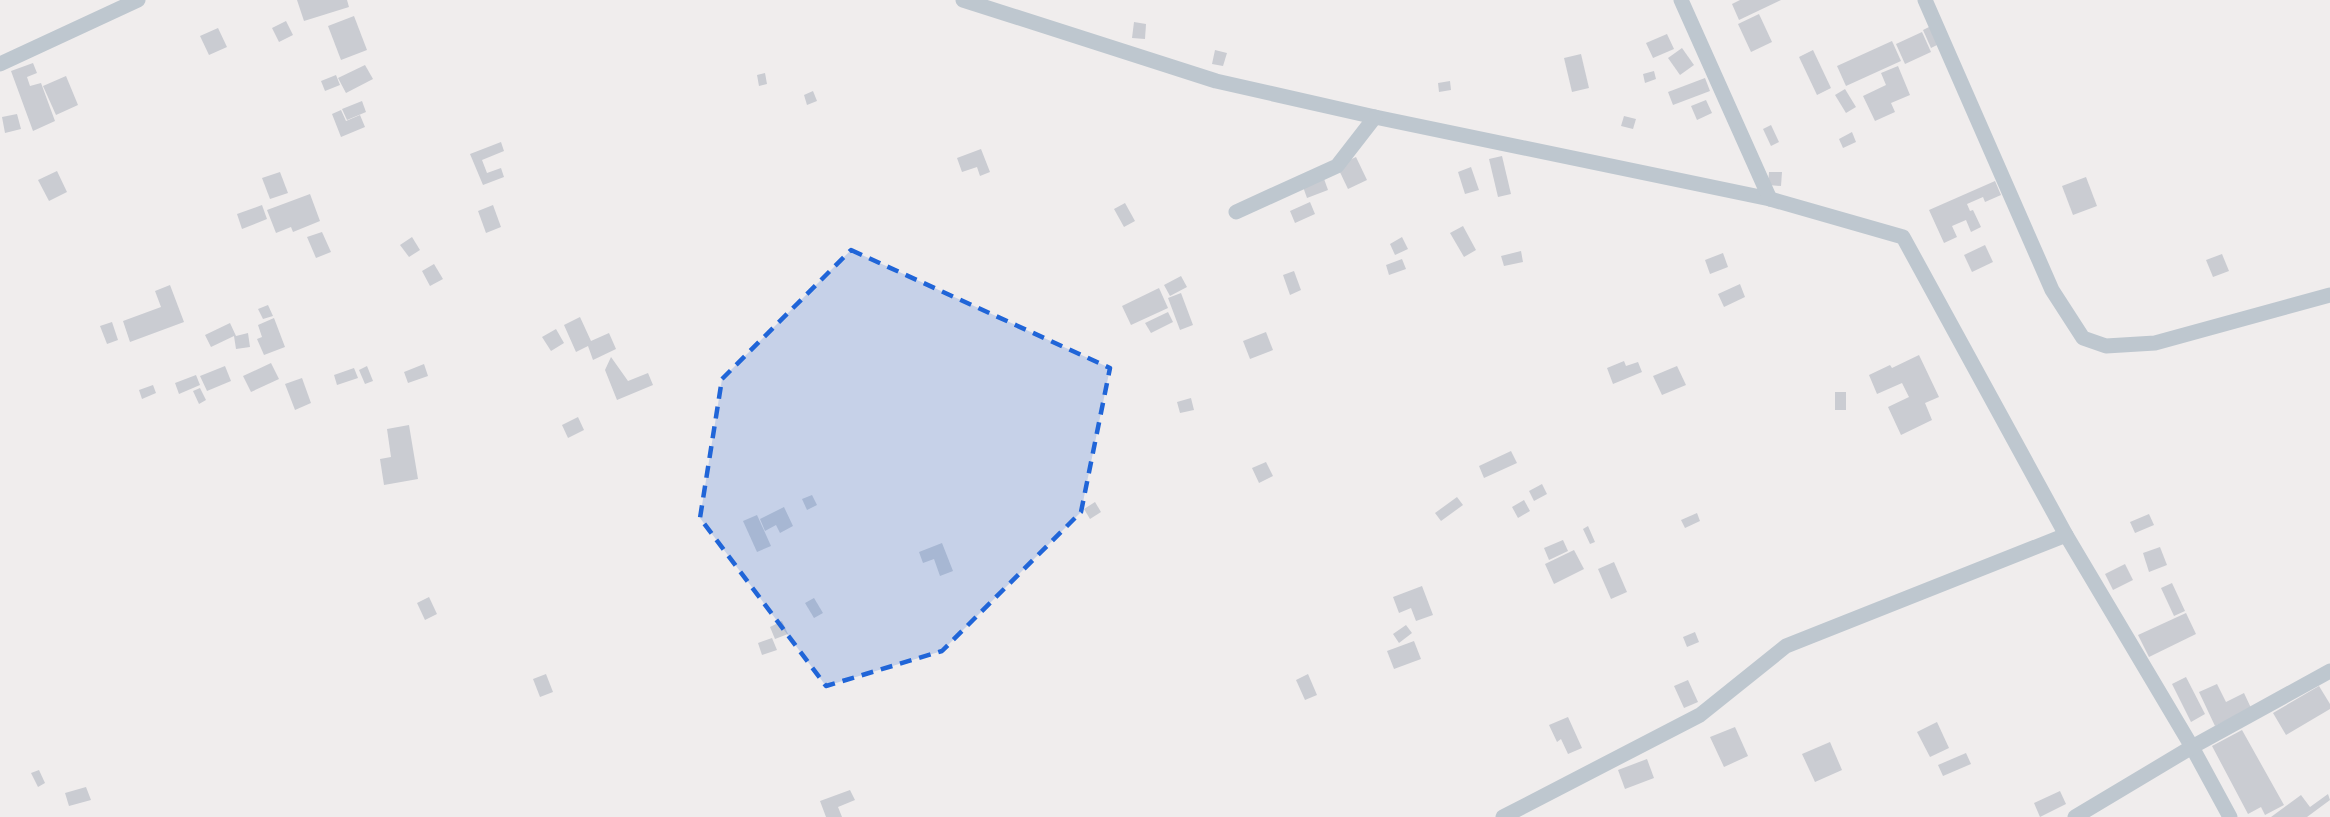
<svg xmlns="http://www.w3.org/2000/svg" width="2330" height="817" font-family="'Archivo Narrow',sans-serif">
<rect width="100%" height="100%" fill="#f0eded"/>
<!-- building -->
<g fill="#caccd2">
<polygon points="297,0 347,0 349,7 304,21"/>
<polygon points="1740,0 1781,0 1739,20 1732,4"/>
<polygon points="1759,14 1772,42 1751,52 1738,24"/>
<polygon points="354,16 367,50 341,60 328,26"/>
<polygon points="286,21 293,35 279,42 272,28"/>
<polygon points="1134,22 1146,24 1145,39 1132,38"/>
<polygon points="1933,25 1941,43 1931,48 1923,30"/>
<polygon points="218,28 227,47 209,55 200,36"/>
<polygon points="1922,32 1931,52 1905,64 1896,44"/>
<polygon points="1667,34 1674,49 1653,58 1646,43"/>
<polygon points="1892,41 1901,61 1846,86 1837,66"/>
<polygon points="1682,48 1694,65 1680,75 1668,58"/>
<polygon points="1215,50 1227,53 1223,66 1212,64"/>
<polygon points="1813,50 1831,88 1817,95 1799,57"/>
<polygon points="1581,54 1589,88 1572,92 1564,58"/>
<polygon points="33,63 37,73 27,77 30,86 41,83 55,121 33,131 11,71"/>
<polygon points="365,65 373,79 346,93 338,78"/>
<polygon points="1898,66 1910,95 1891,103 1895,112 1875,121 1863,96 1886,85 1881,73"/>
<polygon points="1654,71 1656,79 1645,83 1643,74"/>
<polygon points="765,73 767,84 759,86 757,75"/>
<polygon points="336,75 340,85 325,91 321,81"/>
<polygon points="66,76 78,105 56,115 43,86"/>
<polygon points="1705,78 1710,91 1673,105 1668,92"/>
<polygon points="1450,81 1451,90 1439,92 1438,83"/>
<polygon points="1845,89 1856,107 1846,113 1835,95"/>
<polygon points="813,91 817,101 807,105 804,95"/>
<polygon points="1706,100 1712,113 1697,120 1691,106"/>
<polygon points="362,101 366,112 347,120 342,109"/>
<polygon points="341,110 346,121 360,115 365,127 341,137 332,114"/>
<polygon points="17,114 21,129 5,133 2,117"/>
<polygon points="1624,116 1636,119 1633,129 1621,126"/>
<polygon points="1771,125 1779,142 1771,146 1763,129"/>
<polygon points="1852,132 1856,142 1843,148 1839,139"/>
<polygon points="501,142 504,151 482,160 487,173 501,168 504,177 483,185 470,154"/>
<polygon points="981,149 990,172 980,176 977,167 962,172 957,158"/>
<polygon points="1502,156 1511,194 1498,197 1489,159"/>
<polygon points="1356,157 1367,180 1348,189 1337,166"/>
<polygon points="1471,167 1479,190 1465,194 1458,172"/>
<polygon points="57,171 67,192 49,201 38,180"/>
<polygon points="280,172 288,193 270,199 262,178"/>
<polygon points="1769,172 1782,172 1781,186 1768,185"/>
<polygon points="1323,176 1328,190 1307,198 1302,184"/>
<polygon points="2086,177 2097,206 2073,215 2062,186"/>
<polygon points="1995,181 2001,195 1985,202 1983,197 1967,204 1970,211 1973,210 1981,227 1971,232 1966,220 1952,226 1957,237 1944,243 1929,210"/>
<polygon points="310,194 320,221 293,232 291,227 276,233 267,210"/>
<polygon points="1310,202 1315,214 1295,223 1290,211"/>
<polygon points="1125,203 1135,221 1124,227 1114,209"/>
<polygon points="262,205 267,219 242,229 237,214"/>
<polygon points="493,205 501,227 486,233 478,211"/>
<polygon points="1463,226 1476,250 1464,257 1450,233"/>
<polygon points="322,232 331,252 316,258 307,237"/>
<polygon points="412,237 420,250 409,257 400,245"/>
<polygon points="1402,237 1408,249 1395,255 1390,244"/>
<polygon points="1985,245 1993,262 1972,272 1964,255"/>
<polygon points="1521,251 1523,262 1504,266 1501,256"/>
<polygon points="1723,253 1728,267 1710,274 1705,260"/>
<polygon points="2222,254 2229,271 2213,277 2206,260"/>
<polygon points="1402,259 1406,269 1389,275 1386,265"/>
<polygon points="434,264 443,279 430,286 422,271"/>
<polygon points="1294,271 1301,290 1290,295 1283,275"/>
<polygon points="1181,276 1187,287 1170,296 1164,285"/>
<polygon points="1740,284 1745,297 1724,307 1718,294"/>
<polygon points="170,285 184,322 130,342 123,321 161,307 155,291"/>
<polygon points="1159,288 1168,308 1131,325 1122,306"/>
<polygon points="1181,293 1193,325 1180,330 1168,298"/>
<polygon points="268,305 273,316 263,319 258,309"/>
<polygon points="1168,312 1173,322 1151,333 1145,323"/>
<polygon points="580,317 591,341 609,333 616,349 593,360 588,346 576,352 564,325"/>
<polygon points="274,318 285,347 264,355 257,339 262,337 258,325"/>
<polygon points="112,322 118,340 107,344 100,326"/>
<polygon points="230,323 236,336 248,333 250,347 236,349 234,336 211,347 205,335"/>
<polygon points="556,329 564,343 551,351 542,337"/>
<polygon points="1266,332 1273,350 1250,359 1243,341"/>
<polygon points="1919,355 1939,397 1925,403 1932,420 1901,435 1888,407 1909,397 1902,383 1877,394 1869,375 1890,365 1892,368"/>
<polygon points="611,357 628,381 648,373 653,385 617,400 605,370"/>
<polygon points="1624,361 1626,366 1638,362 1642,372 1613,384 1607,368"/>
<polygon points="271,363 279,379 251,392 243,376"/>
<polygon points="424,364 428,376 408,383 404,372"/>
<polygon points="225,366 231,381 207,391 200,376"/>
<polygon points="367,366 373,381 365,384 359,370"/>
<polygon points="1677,366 1686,385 1662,395 1653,376"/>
<polygon points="354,368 358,378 337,385 334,375"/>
<polygon points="196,375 200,385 179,394 175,383"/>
<polygon points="302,378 311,403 295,410 285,384"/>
<polygon points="153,385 156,393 142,399 139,390"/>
<polygon points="200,388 206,400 199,404 193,391"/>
<rect x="1835" y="392" width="11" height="18"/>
<polygon points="1191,398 1194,410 1180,413 1177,402"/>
<polygon points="578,417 584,430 568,438 562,425"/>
<polygon points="409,425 418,479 384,485 380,459 391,457 387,429"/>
<polygon points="1511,451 1517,463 1484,478 1479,466"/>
<polygon points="1266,462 1273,476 1259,483 1252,468"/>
<polygon points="1542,484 1547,494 1534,501 1529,491"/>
<polygon points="812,495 817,505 807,510 802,499"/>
<polygon points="1457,497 1463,505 1441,521 1435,513"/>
<polygon points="1524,500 1530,511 1518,518 1512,507"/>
<polygon points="1095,502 1101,512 1090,519 1084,509"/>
<polygon points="784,507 793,526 780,533 776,525 765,531 760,519"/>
<polygon points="1697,513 1700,521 1685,528 1681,520"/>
<polygon points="2149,514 2154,525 2135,533 2130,522"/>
<polygon points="757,515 771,546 757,552 743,521"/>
<polygon points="1588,526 1595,542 1590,544 1583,529"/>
<polygon points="1563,540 1568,551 1549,560 1544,548"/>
<polygon points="942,543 953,571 940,576 934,559 923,563 919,552"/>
<polygon points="2160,547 2167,565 2149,572 2143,553"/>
<polygon points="1574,550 1584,569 1554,584 1545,564"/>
<polygon points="1614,562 1627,592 1611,599 1598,569"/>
<polygon points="2125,564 2133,580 2113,590 2105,574"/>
<polygon points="2172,583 2185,611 2174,616 2161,588"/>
<polygon points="1422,586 1433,615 1416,621 1411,608 1399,613 1393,597"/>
<polygon points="429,597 437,614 425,620 417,603"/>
<polygon points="814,598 823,613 814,618 805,603"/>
<polygon points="2186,613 2196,634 2149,657 2138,635"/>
<polygon points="782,621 788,634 775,639 770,627"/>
<polygon points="1406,625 1412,633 1399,643 1393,634"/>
<polygon points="1695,632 1699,642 1687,647 1683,637"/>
<polygon points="772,638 777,650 762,655 758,643"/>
<polygon points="1414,641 1421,659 1394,669 1387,651"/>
<polygon points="546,674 553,692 540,697 533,679"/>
<polygon points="1308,674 1317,695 1305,700 1296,680"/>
<polygon points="2186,677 2205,714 2191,722 2172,684"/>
<polygon points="1688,680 1698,702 1684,708 1674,686"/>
<polygon points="2217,684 2226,702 2244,693 2251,708 2215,726 2199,692"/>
<polygon points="2319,686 2330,704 2330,709 2286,735 2273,713"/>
<polygon points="1568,717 1582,748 1568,754 1561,739 1557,742 1549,725"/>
<polygon points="1937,722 1949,748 1930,757 1917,732"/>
<polygon points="1735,727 1748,756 1724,767 1710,737"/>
<polygon points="2242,730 2284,805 2265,815 2261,807 2248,814 2212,746"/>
<polygon points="1830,742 1842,770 1815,782 1802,754"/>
<polygon points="1966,753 1971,764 1943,776 1938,765"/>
<polygon points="1647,759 1654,778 1625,789 1618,770"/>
<polygon points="39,770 45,783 38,787 31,773"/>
<polygon points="86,787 91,800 69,806 65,793"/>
<polygon points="850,790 855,800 838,807 842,817 826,817 820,801"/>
<polygon points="2060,791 2066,804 2040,817 2034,803"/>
<polygon points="2328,794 2330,800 2307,817 2271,817 2301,795 2310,807"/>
</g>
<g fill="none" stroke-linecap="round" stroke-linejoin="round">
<!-- street -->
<g stroke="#bec7cf" stroke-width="15">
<polyline points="963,0 1216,81 1375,117 1770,199 1903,237 2066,535 2192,747 2230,817"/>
<polyline points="1681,0 1770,199"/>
<polyline points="1925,0 2052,290 2083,338 2106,346 2155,343 2330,295"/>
<polyline points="0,64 138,0"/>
<polyline points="1236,212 1337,166 1375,117"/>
<polyline points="1503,817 1700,715 1786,646 2066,535"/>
<polyline points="2075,817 2192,747 2330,671"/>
</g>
</g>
<!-- marked area -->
<path fill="#2065d8" fill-opacity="0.2" stroke="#2065d8" stroke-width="4.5" stroke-dasharray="12 8" stroke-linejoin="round" d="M851,250L1110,368L1081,512L942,651L826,686L700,518L722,379Z"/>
</svg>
